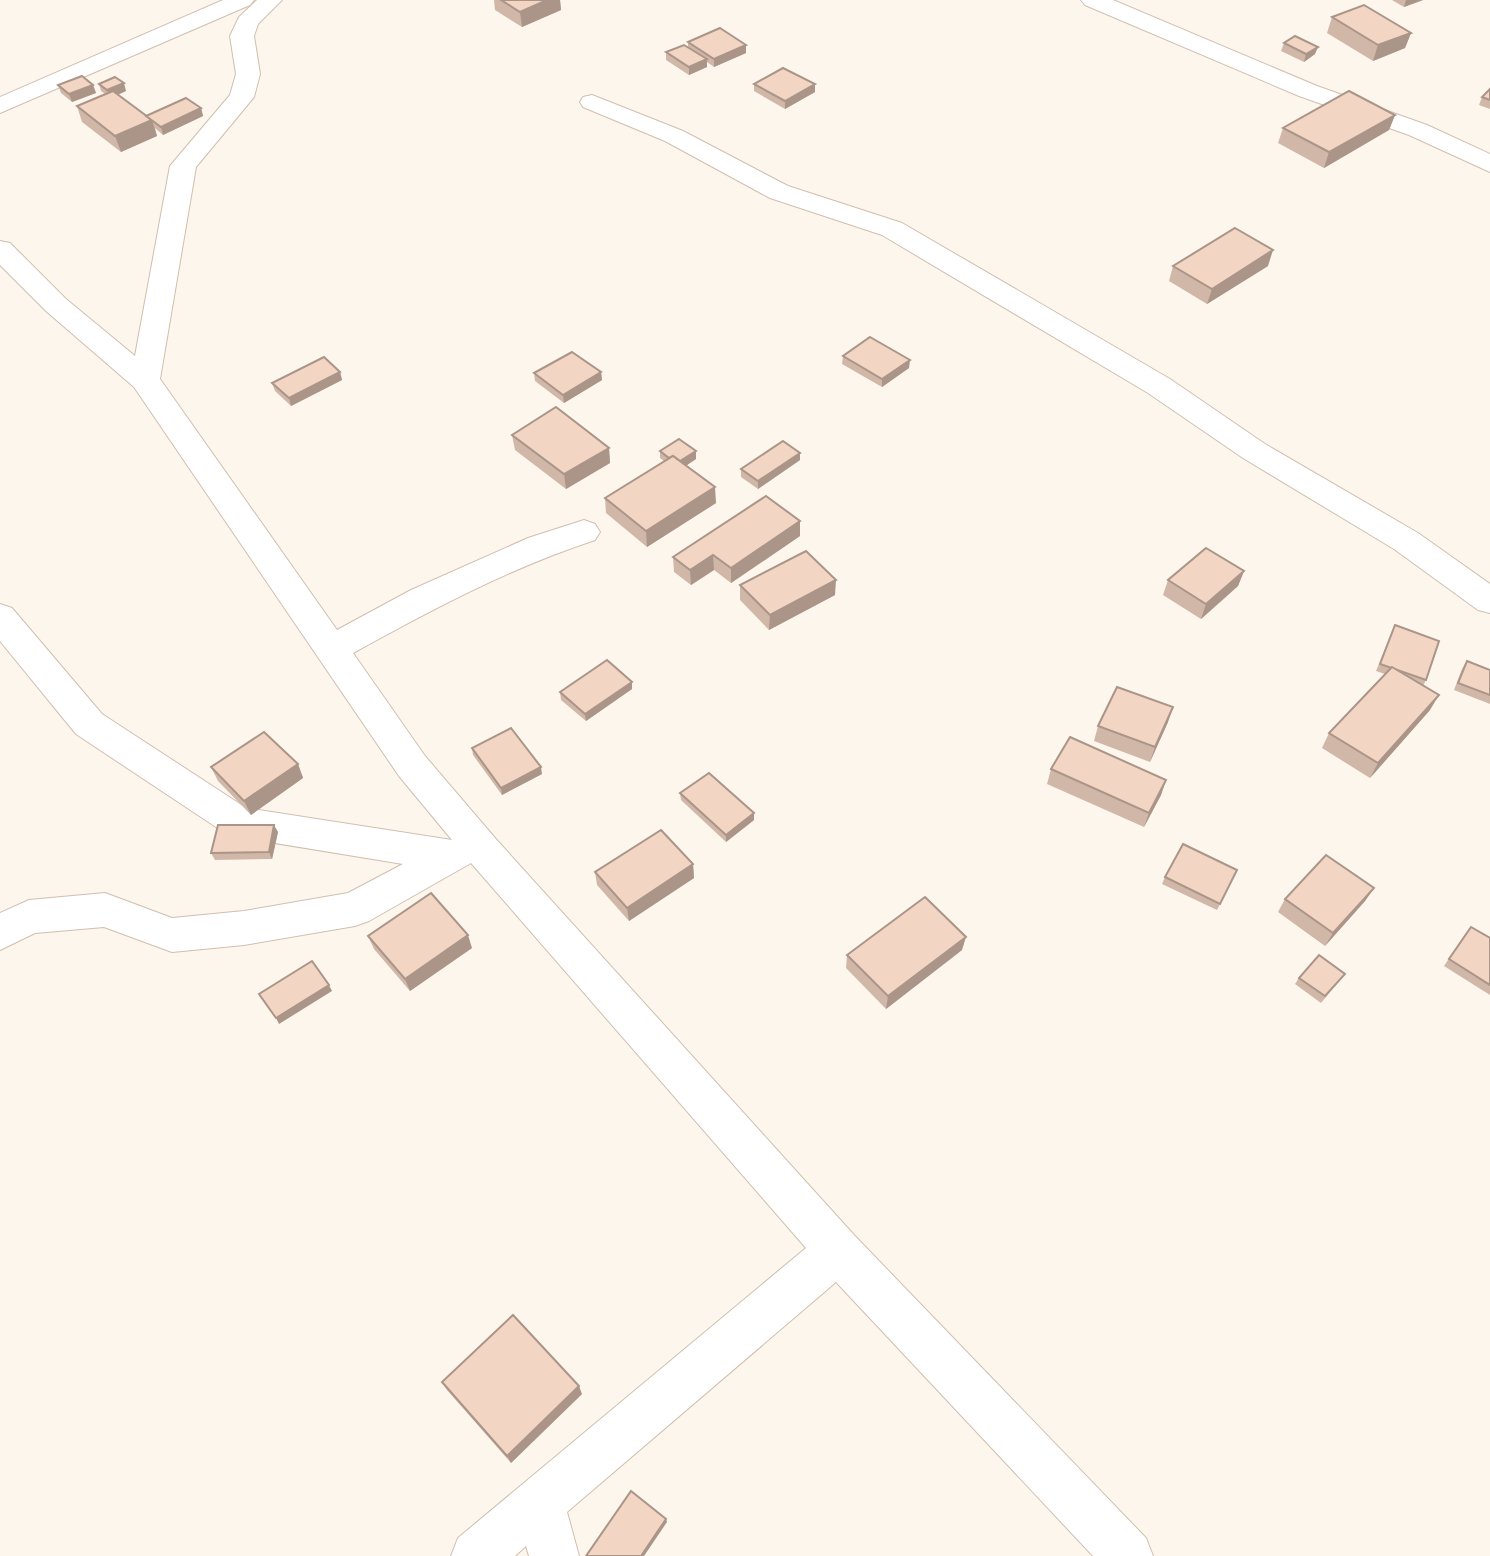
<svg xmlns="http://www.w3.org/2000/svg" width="1490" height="1556" font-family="Manrope,sans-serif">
<rect width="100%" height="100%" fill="#fdf6ec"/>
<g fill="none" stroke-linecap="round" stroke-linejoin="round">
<!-- minor casing -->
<g stroke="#d1beb0" stroke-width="2">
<g id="minor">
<polygon points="223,0 254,0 250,5 0,113 0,97"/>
<path d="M257,0H282L258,24L254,36L260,74L254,97L196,167L160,379L337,630L411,590L528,538L584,520L595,524L600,532L595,540C510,568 431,610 353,653L425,756L495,838L854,1235L1146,1538L1153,1556H1093L836,1282L567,1512L579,1556H529L526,1546L515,1556H451L458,1538L806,1248L471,863L369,921L355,926L244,945L172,952L104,927L35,933L0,950V913L29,900L105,893L172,918L244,911L348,893L403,864L238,837L225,833L76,734L0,641V604L12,608L102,714L246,808L452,840L399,776L134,387L46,311L0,265V241L10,243L66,299L135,356L170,166L230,95L236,74L230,36L239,17Z"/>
<polygon points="1081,0 1113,0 1317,86 1427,125 1490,154 1490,172 1409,135 1299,96 1085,5"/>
<polygon points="592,95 683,131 788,186 902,223 1170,379 1265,444 1418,533 1490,584 1490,613 1478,610 1394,549 1243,458 1148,393 882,235 770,198 665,141 583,107 580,102 583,97"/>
</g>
</g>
<!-- minor -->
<use href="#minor" fill="#fff" fill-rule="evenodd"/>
</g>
<!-- wall -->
<g fill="#d1b7a8">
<polygon points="494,0 560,0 561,10 522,27 495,10"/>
<polygon points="1392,0 1423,0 1404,7"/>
<polygon points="1332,17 1411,33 1405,48 1373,61 1327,33"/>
<polygon points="688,42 746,53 714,67 707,62 707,67 689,75 666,60 666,52 688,47"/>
<polygon points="1284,43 1315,54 1304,62 1281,51"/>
<polygon points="99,84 126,91 118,95 146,116 201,108 203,116 163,135 155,128 157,136 121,152 82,122 77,106 105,94 101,91"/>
<polygon points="754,84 815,92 785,109 754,91"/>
<polygon points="58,85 93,85 96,93 72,102 61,93"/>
<polygon points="1490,89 1490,109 1479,105 1482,97"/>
<polygon points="1395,115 1389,130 1324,168 1278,143 1283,128"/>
<polygon points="1173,266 1268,266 1207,304 1169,281"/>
<polygon points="843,356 909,368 882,387 842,364"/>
<polygon points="340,372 342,380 291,406 275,391 272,383"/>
<polygon points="601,372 602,380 564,403 535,381 534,373"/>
<polygon points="512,435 609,448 610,463 566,489 515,450"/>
<polygon points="660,451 696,451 696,459 686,465 716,503 647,547 606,513 605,498 664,461 660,458"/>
<polygon points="800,460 758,489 741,477 741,469"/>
<polygon points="800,536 731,583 714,570 691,585 674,572 673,557"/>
<polygon points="1244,571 1238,586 1201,619 1163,595 1168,580"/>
<polygon points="740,585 835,595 769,630 740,600"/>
<polygon points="1395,625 1426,680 1423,686 1430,710 1370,778 1322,748 1329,733 1385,674 1376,671"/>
<polygon points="1467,661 1490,670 1490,704 1454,690 1462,669"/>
<polygon points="632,689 586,721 561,700 560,692"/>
<polygon points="1168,722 1150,762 1094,741 1098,726"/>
<polygon points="472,748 542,774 502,795 473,755"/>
<polygon points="298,764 303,778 251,815 218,781 211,767"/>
<polygon points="1051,769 1166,780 1161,795 1144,827 1047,784"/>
<polygon points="680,793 754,820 726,842 681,800"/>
<polygon points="278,832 272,859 215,860 211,853"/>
<polygon points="693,864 694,878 629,921 597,885 595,872"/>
<polygon points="1237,870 1217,910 1162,884 1165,877"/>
<polygon points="1374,888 1365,901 1325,946 1278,912 1285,899"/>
<polygon points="1466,933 1490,938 1490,995 1444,966"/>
<polygon points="368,936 472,948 410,991 374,949"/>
<polygon points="962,950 886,1009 846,968 847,955"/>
<polygon points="1299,978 1340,980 1321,1003 1295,984"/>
<polygon points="442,1382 582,1394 511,1463 447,1390"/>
</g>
<!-- shaded-wall -->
<g fill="#aa9588">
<polygon points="547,0 560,0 561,10 522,27 520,12"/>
<polygon points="1406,0 1423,0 1404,7"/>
<polygon points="1411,33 1405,48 1373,61 1378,45"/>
<polygon points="746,45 746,53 714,67 714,59"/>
<polygon points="1318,47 1315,54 1304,62 1306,54"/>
<polygon points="707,59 707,67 689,75 689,67"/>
<polygon points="124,83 126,91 110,98 107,90"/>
<polygon points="815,84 815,92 785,109 785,101"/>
<polygon points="93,85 96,93 72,102 69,94"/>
<polygon points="201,108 203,116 163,135 161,127"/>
<polygon points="1395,115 1389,130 1324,168 1329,152"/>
<polygon points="152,120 157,136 121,152 115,136"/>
<polygon points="1273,250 1268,266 1207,304 1212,289"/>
<polygon points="910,360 909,368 882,387 882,379"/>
<polygon points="340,372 342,380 291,406 289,398"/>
<polygon points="601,372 602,380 564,403 563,395"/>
<polygon points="609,448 610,463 566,489 564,474"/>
<polygon points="696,451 696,459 677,472 676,464"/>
<polygon points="800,453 800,460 758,489 758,481"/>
<polygon points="715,487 716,503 647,547 646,531"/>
<polygon points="800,521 800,536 731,583 731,568"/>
<polygon points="713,555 714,570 691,585 690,570"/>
<polygon points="1244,571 1238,586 1201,619 1206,604"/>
<polygon points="836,580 835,595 769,630 770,615"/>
<polygon points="632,682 632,689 586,721 585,714"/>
<polygon points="1439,695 1430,710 1370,778 1378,763"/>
<polygon points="1173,707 1168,722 1150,762 1155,747"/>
<polygon points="298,764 303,778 251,815 244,801"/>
<polygon points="541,767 542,774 502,795 501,788"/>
<polygon points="1166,780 1161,795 1144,827 1149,813"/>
<polygon points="754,813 754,820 726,842 726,835"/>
<polygon points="274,825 278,832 272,859 269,852"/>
<polygon points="693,864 694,878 629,921 627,908"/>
<polygon points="1374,888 1365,901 1325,946 1333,933"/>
<polygon points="468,935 472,948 410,991 405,979"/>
<polygon points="966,937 962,950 886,1009 888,996"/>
<polygon points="329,985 332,991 279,1024 276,1018"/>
<polygon points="579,1386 582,1394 511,1463 507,1456"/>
<polygon points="666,1519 667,1522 644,1556 641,1556"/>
</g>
<!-- building -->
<g fill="#f3d5c3" stroke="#aa9588" stroke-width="2">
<polygon points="501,0 547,0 520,12"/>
<polygon points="1364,5 1411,33 1378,45 1332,17"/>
<polygon points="720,28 746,45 714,59 688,42"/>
<polygon points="1295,36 1318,47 1306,54 1284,43"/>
<polygon points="684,45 707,59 689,67 666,52"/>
<polygon points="783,68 815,84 785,101 754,84"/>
<polygon points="82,76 93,85 69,94 58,85"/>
<polygon points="115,77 124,83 107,90 99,84"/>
<polygon points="1490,89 1490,100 1482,97"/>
<polygon points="113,91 152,120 115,136 77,106"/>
<polygon points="1349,91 1395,115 1329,152 1283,128"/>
<polygon points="186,98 201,108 161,127 146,116"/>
<polygon points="1235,228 1273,250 1212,289 1173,266"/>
<polygon points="870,337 910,360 882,379 843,356"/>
<polygon points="572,352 601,372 563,395 534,373"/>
<polygon points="324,357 340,372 289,398 272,383"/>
<polygon points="556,407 609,448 564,474 512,435"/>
<polygon points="679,439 696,451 680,461 673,456 669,458 660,451"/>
<polygon points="783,441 800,453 758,481 741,469"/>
<polygon points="673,456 715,487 646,531 605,498"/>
<polygon points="766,496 800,521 731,568 713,555 690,570 673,557"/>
<polygon points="1206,548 1244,571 1206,604 1168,580"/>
<polygon points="806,551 836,580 770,615 740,585"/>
<polygon points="1395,625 1439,641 1426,680 1380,664"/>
<polygon points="607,660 632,682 585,714 560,692"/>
<polygon points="1467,661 1490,670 1490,695 1458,683"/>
<polygon points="1392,667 1439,695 1378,763 1329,733"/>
<polygon points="1117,687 1173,707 1155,747 1098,726"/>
<polygon points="511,728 541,767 501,788 472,748"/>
<polygon points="264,732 298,764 244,801 211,767"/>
<polygon points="1070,737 1166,780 1149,813 1051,769"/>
<polygon points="709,773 754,813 726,835 680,793"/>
<polygon points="218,825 274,825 269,852 211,853"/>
<polygon points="661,830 693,864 627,908 595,872"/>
<polygon points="1183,844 1237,870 1220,904 1165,877"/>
<polygon points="1326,855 1374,888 1333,933 1285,899"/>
<polygon points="431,893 468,935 405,979 368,936"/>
<polygon points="925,897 966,937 888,996 847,955"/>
<polygon points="1471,927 1490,938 1490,985 1449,959"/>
<polygon points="1319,955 1345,974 1325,996 1299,978"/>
<polygon points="312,961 329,985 276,1018 259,994"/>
<polygon points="513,1315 579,1386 507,1456 442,1382"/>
<polygon points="631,1491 666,1519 641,1556 586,1556"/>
</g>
</svg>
